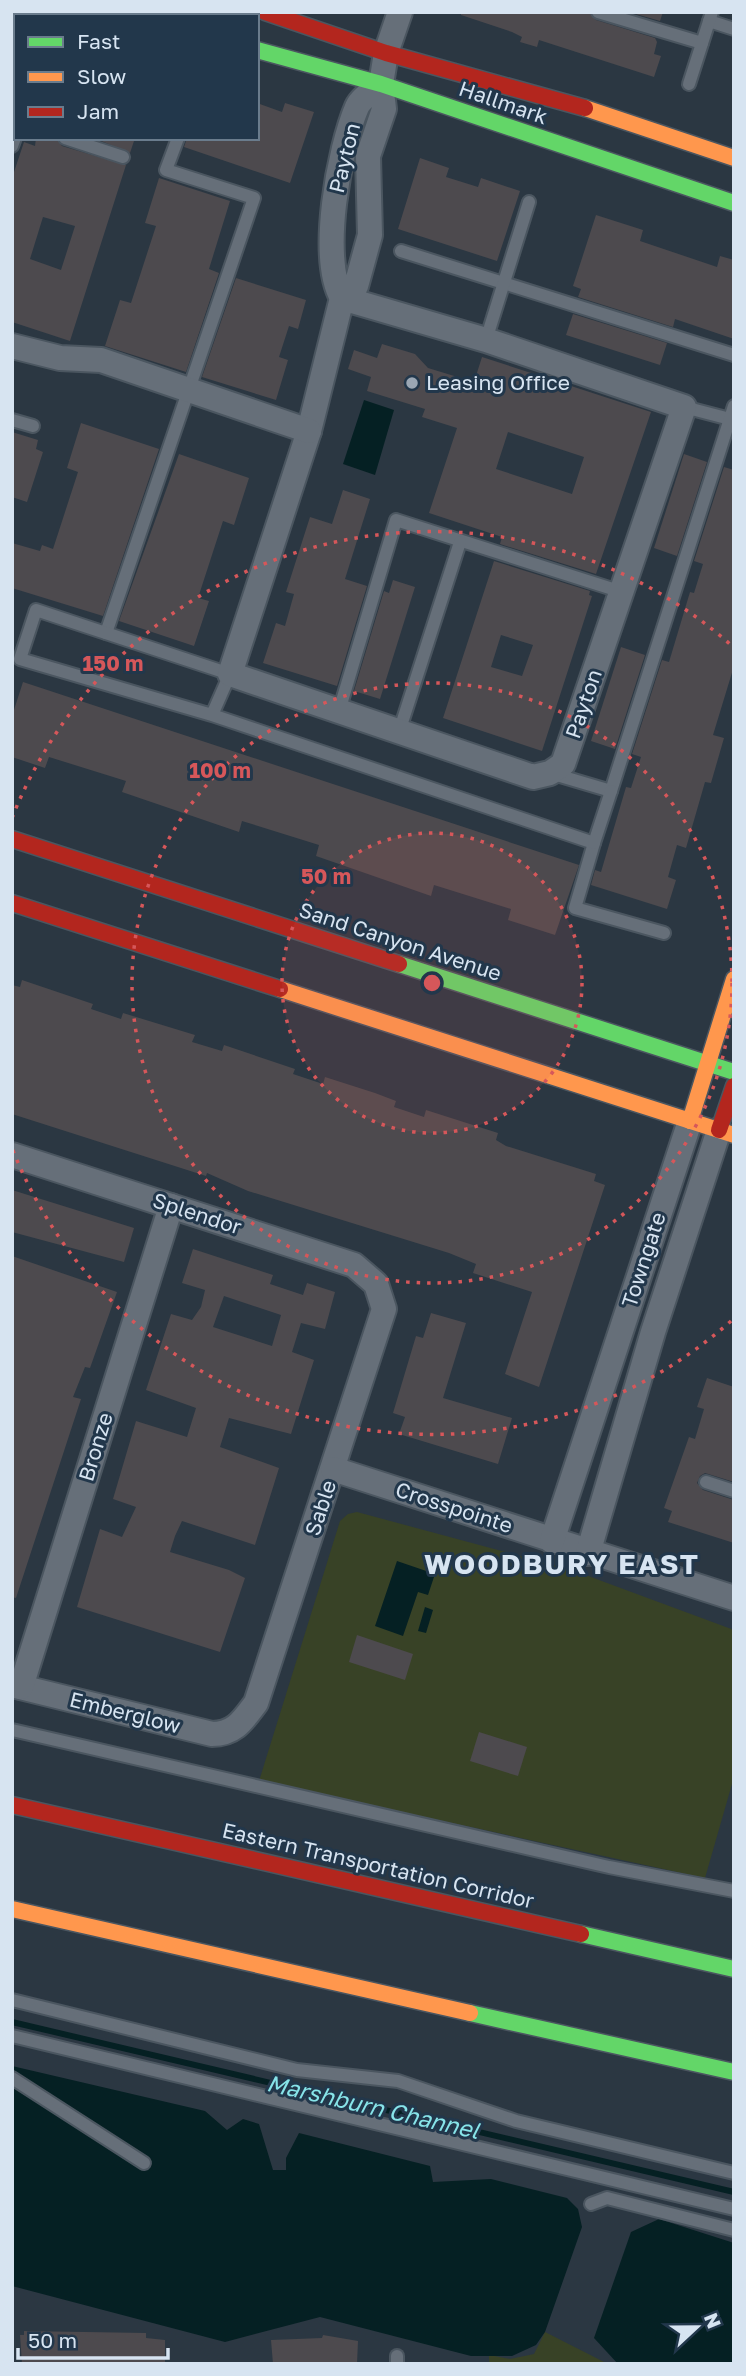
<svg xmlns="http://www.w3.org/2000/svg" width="746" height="2376" font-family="'Golos Text',sans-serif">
<rect width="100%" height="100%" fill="#2b3742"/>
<!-- green -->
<g fill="#384226">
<polygon points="357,1512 572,1570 734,1630 734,1777 705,1878 259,1781 340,1521 348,1514"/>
<polygon points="545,2332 608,2364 489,2364 489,2355 510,2359 534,2354"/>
</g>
<!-- water -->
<g fill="#052023">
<polygon points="364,400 394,410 375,475 343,464"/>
<polygon points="397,1561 435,1574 428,1595 418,1592 403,1636 375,1626"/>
<polygon points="425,1607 433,1610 426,1633 418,1631"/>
<polygon points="12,2066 205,2111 227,2130 243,2119 259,2124 273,2170 286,2170 286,2158 299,2133 430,2166 433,2182 491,2179 567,2198 578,2209 582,2227 545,2332 536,2345 512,2356 471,2356 320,2317 225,2342 12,2286"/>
<polygon points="659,2219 734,2243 734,2364 618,2364 594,2338 631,2232"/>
</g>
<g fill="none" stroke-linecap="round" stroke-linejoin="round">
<!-- stream -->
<polyline stroke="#052023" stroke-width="6" points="12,2022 734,2192"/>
</g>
<!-- building -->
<g fill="#4d4a4e" fill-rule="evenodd">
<polygon points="461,12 589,12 596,20 655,38 657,42 654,54 661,56 654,77 539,40 537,47 520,42 522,37 512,32 461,15"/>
<polygon points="629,12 663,12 660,21"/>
<polygon points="257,103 282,112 285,103 314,112 290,183 184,147 187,138 257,138"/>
<path d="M36,138H56L62,146L126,165L70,341L12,322V178L24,142L35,146ZM43,217L75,226L61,270L30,259Z"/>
<polygon points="94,138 135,138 130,153"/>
<polygon points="420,158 449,168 446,177 478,187 481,178 520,191 497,261 398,229"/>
<polygon points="159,178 230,201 209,269 219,273 186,372 105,346 120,300 131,303 156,226 145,223"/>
<polygon points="596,215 643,230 640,241 717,267 720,256 734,260 734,339 675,319 673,327 578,297 581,289 573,286"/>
<polygon points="236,278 306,300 298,329 289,326 279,357 288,360 276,400 202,377"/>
<polygon points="573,314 667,343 660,365 566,335"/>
<path d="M382,344L415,354L428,368L474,382L482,357L651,412L596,574L500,544L502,537L429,513L457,428L422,417L425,409L367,391L371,377L348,369L354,350L377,358ZM508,432L584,457L572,494L496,469Z"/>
<polygon points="81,423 159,449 103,616 12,588 12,543 40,551 42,545 53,549 78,472 67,468"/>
<polygon points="12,432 38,440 36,449 43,452 27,502 12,497"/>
<polygon points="179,454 249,478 234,525 223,521 198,598 209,601 194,646 119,621"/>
<polygon points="684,454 707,462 677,556 654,548"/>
<polygon points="724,467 734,470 734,666 713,735 724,738 711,783 705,782 686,848 677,845 668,877 676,880 667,909 591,885 595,870 601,872 626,787 631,788 641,757 632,754 662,660 669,662 690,592 694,593 703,564 694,561"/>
<polygon points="343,490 370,499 345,579 367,586 337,686 263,663 276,623 285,626 294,594 286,592 310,517 332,524"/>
<path d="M494,561L590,591L589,595L592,596L542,751L443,718ZM501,635L533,645L522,676L491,667Z"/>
<polygon points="393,580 415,587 380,699 354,691 384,591 389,593"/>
<polygon points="621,647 645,655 615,749 591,741"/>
<polygon points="23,682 579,865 555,935 508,920 511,909 434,885 431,896 316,856 319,845 242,821 239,832 122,792 126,781 49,757 45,768 12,757 12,716"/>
<polygon points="22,980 93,1004 91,1009 121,1019 123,1013 195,1035 192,1042 222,1051 224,1045 295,1069 293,1074 323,1084 325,1077 375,1093 396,1101 394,1107 424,1117 426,1110 498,1133 496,1140 506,1146 596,1174 594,1181 605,1185 539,1387 505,1374 532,1292 473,1273 476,1264 449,1253 248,1191 207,1173 206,1176 12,1114 12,985 20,987"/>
<polygon points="12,1190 134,1228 124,1262 12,1232"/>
<path d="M193,1249L273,1275L270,1284L303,1295L307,1283L335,1292L325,1329L301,1323L292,1352L314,1360L291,1434L229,1418L220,1447L279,1468L255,1545L182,1521L175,1536L170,1552L229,1570L245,1578L220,1652L77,1607L100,1529L122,1537L136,1507L113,1499L136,1421L187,1437L196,1408L146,1390L171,1314L192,1320L201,1307L205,1290L182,1283ZM224,1296L281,1315L272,1346L213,1327Z"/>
<polygon points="12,1256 117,1292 90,1368 85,1367 73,1397 81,1399 16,1598 12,1597"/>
<polygon points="431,1313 466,1323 443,1398 512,1418 498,1464 399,1434 405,1417 393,1413 416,1336 423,1338"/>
<polygon points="707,1378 734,1387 734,1482 705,1473 700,1476 697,1483 703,1490 734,1500 734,1543 668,1522 672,1511 664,1508 689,1437 695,1439 704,1409 697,1407"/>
<polygon points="357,1635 413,1654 405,1680 349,1662"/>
<polygon points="479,1732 527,1747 518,1776 470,1761"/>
<polygon points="24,2331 146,2333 146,2338 165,2340 165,2364 22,2364 20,2335 24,2335"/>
<polygon points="323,2335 358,2341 357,2364 273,2364 271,2340 322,2338"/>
</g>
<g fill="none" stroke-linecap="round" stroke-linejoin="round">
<!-- lane casing -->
<g stroke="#4b5660" stroke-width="16">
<g id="lane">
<polyline points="598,12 702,43"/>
<polyline points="709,21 734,29"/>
<polyline points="689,84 712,12"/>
<polyline points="12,122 16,123"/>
<polyline points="65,138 123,157"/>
<polyline points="12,146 16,135"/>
<polyline points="401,251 734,355"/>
<polyline points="486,340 529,202"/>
<polyline points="684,407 730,419"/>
<polyline points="12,420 33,426"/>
<polyline points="106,633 254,198 166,170 178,138"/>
<polyline points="339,711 396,520 622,592"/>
<polyline points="212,715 20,659 36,610 230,674 212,715 594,843 575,908 664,933"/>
<polyline points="399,732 460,542"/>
<polyline points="550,773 611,791 734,406"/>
<polyline points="594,843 611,791"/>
<polyline points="706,1482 734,1491"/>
<polyline points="12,1730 609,1867 734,1891"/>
<polyline points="12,2000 297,2070 398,2081 516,2121 734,2173"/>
<polyline points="12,2036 734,2209"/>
<polyline points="12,2078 144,2163"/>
<polyline points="591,2204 607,2198 734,2230"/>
<polyline points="397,2364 397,2356"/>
</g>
</g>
<!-- street casing -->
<g stroke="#4b5660" stroke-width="28">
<g id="street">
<path d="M381,84C373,91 361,98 357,107C339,149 319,258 342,298L486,340L684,407L563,764L550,773L533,777L230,674L309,431L342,298L356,286L370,235L368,156L384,109L381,84L386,53L400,12"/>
<polyline points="12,346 60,358 101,360 309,431"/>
<path d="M12,1155L354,1265L376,1284L384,1309L256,1703C243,1720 235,1734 212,1734L12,1685"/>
<polyline points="333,1469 734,1598"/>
<polyline points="552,1541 690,1121"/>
<polyline points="588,1553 653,1332 719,1130"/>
<polyline points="21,1687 171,1206"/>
</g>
</g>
<!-- fast casing -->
<g stroke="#4b5660" stroke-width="19">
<g id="fast">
<polyline points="257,50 381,84 734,203"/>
<polyline points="399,964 734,1072"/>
<polyline points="581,1934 734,1969"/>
<polyline points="470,2013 734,2072"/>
</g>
</g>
<!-- slow casing -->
<g stroke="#4b5660" stroke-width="19">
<g id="slow">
<polyline points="140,12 150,16"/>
<polyline points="585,108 734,158"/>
<polyline points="280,989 734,1135"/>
<polyline points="690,1121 734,979"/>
<polyline points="12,1909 470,2013"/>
</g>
</g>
<!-- jam casing -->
<g stroke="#4b5660" stroke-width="19">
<g id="jam">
<polyline points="265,12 386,53 585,108"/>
<polyline points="12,839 399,964"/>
<polyline points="12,903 280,989"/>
<polyline points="719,1130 734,1086"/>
<polyline points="12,1805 581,1934"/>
</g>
</g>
<!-- lane -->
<use href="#lane" stroke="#666f79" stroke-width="12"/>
<!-- street -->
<use href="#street" stroke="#666f79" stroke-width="24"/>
<!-- fast -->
<use href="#fast" stroke="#63d668" stroke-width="16"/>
<!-- slow -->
<use href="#slow" stroke="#ff974d" stroke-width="16"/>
<!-- jam -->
<use href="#jam" stroke="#b3261e" stroke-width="16"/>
</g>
<!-- distance rings -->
<circle cx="432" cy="983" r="150" fill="#d6575a" fill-opacity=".12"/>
<g fill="none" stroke="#d6575a" stroke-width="3.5" stroke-dasharray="3.5 7">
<circle cx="432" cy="983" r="150"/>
<circle cx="432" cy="983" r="300"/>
<path d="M731 1321A451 451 0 0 1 12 1148M12 818A451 451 0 0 1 731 645"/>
</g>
<!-- markers -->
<circle fill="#9ba7b4" stroke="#22374b" stroke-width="2.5" cx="412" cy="383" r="7"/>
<g text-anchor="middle" stroke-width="6" stroke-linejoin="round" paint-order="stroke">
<!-- street labels -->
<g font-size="21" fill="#d7e4f1" stroke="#22374b">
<text transform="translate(503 103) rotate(19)" y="7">Hallmark</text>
<text transform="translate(345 158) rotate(-76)" y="7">Payton</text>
<text transform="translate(584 704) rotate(-71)" y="7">Payton</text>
<text transform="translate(400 942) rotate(18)" y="7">Sand Canyon Avenue</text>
<text transform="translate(197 1214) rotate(18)" y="7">Splendor</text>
<text transform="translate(644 1260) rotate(-72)" y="7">Towngate</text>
<text transform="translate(96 1447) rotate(-73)" y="7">Bronze</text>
<text transform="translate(321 1508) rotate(-72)" y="7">Sable</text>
<text transform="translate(454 1508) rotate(18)" y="7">Crosspointe</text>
<text transform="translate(125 1713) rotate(14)" y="7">Emberglow</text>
<text transform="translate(378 1866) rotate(13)" y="7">Eastern Transportation Corridor</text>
</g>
<!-- poi labels -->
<g font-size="21" fill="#d7e4f1" stroke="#22374b" text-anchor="start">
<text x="426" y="390">Leasing Office</text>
</g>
<!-- water labels -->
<g font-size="23" font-style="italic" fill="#87e4e9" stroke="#22374b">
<text transform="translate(373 2107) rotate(13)" y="8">Marshburn Channel</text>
</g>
<!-- district labels -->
<g font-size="28" font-weight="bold" letter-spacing="2" fill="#d7e4f1" stroke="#22374b">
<text x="562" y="1574">WOODBURY EAST</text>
</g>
</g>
<circle cx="432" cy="983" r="10" fill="#d6575a" stroke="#22374b" stroke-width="3.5"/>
<g font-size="21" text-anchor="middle" font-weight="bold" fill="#d6575a" stroke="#22374b" stroke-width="6" stroke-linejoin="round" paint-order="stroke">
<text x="113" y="671">150 m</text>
<text x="220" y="778">100 m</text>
<text x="326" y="884">50 m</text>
</g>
<!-- border -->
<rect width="746" height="2376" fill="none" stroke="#d7e4f1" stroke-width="28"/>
<!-- legend -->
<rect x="14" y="14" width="245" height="126" fill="#22374b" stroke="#6a7c8d" stroke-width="2"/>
<rect x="28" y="37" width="35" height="10" fill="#63d668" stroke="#6a7c8d" stroke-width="2"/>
<text x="77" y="49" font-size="21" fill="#d7e4f1">Fast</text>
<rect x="28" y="72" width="35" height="10" fill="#ff974d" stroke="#6a7c8d" stroke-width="2"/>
<text x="77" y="84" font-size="21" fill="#d7e4f1">Slow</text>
<rect x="28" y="107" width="35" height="10" fill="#b3261e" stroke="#6a7c8d" stroke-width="2"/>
<text x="77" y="119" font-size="21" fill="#d7e4f1">Jam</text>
<!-- north arrow -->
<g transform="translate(697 2327) rotate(68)" stroke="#22374b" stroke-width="5" paint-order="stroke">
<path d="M0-5L12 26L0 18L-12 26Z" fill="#d7e4f1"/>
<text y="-10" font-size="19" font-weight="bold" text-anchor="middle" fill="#d7e4f1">N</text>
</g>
<!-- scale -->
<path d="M18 2348v10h150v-10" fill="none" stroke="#d7e4f1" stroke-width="3.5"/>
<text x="28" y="2348" font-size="21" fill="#d7e4f1" stroke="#22374b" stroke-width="5" paint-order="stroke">50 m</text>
</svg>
